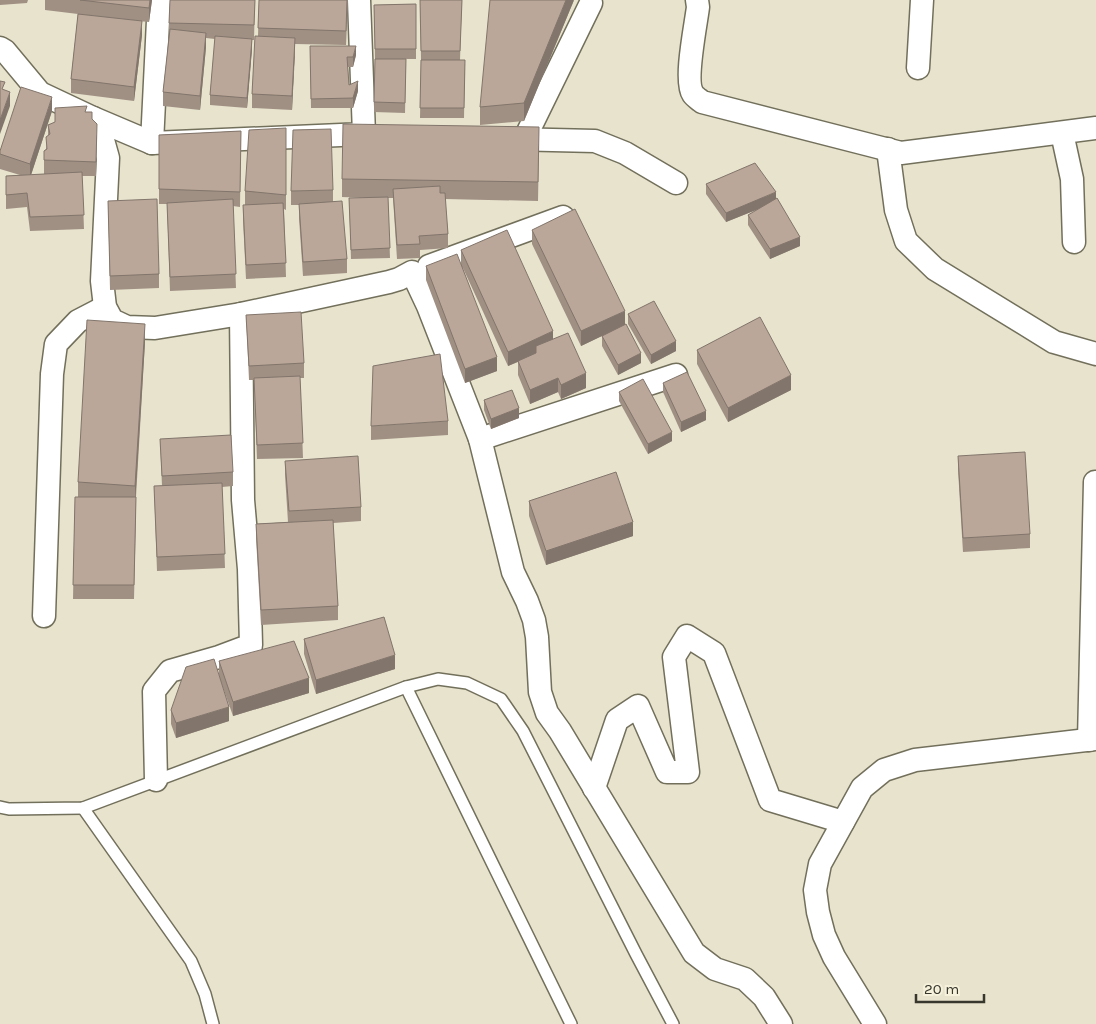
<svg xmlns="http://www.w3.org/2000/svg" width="1096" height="1024" font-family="Karla,sans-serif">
<rect width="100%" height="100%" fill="#e7e3cd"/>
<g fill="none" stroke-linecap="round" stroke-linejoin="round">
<!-- lane casing -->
<g stroke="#726f5b" stroke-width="14">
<g id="lane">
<polyline points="406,687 571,1024"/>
<polyline points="0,807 9,809 83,808 406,687 438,679 467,683 501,699 523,731 636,954 673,1024"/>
<polyline points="83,808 191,961 205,994 213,1024"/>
</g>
</g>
<!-- street casing -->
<g stroke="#726f5b" stroke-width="25">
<g id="street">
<polyline points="159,0 152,143 364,134 359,0"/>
<path d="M697,0L698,7C696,24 684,81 693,94C695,97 700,100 702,102L901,153L1096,128"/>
<polyline points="0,48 5,51 40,93 93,118 152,143"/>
<polyline points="918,68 922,0"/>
<polyline points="93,118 103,140 108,158 102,281 105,307 112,320 127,327 155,328 241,314 389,282 399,279 412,272 428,306 480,439 513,572 527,601 534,620 537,637 540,692 547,713 560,731 694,953 715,969 745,979 764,997 781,1024"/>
<polyline points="1062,133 1072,179 1074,242"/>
<polyline points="510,139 595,141 625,153 676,183"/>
<polyline points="524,140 591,3"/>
<polyline points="888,149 896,210 906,241 935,269 1054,342 1096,354"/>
<polyline points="429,266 563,217"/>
<polyline points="480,439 676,375"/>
<polyline points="44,616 52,374 56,344 78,321 105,307"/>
<polyline points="1089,740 1095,482"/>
<polyline points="156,780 154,691 170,671 219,657 251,645 249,569 243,500 241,314"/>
<polyline points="594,788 617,720 638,706 667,772 688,772 674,657 687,636 714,653 770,800 843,822"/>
<polyline points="875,1024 834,957 824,935 818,912 815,890 820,864 862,788 884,770 915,760 1096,739"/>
</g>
</g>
<!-- lane -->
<use href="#lane" stroke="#fff" stroke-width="11"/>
<!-- street -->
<use href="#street" stroke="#fff" stroke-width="22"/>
</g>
<!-- wall -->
<g fill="#a09084">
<polygon points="0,0 28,0 27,3 0,5"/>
<polygon points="45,0 152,0 149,22 128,20 142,35 134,101 71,93 71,79 78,14 45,10"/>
<polygon points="255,0 254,40 252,40 252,49 247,108 210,105 210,95 215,39 206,38 206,47 200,110 163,106 163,92 169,36 169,23"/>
<polygon points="259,0 348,0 346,45 295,44 292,110 252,108 252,94 258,36"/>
<polygon points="420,0 462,0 460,60 465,60 464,118 420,118 421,60"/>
<polygon points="574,0 524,121 480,125 480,107"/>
<polygon points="416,4 416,59 386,59 406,59 405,113 374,112 375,59 374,5"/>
<polygon points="310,46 356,55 353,67 348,67 349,85 358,91 353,108 311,108"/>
<polygon points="55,108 87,112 92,119 97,138 96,176 82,176 84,229 30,231 27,207 6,209 6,176 20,175 0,169 0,151 52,111 31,175 44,174 44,151 46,149 48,136 48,125 55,123"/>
<polygon points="286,128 286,210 284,209 286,277 246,279 243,220 243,205 245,205 245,191"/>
<polygon points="241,131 240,207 233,206 236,288 170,291 167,204 159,204 159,135"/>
<polygon points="539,146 538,201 445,199 448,234 448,248 420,250 420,258 397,259 393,198 388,198 390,258 351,259 349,198 367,198 342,197 342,179"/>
<polygon points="706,184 776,199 800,246 770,259 748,225 748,215 761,208 726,222 706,194"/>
<polygon points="333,190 333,202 347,259 347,273 303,276 299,218 299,205 291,205 291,191"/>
<polygon points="108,201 159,274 159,288 110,290"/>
<polygon points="532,230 625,324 641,363 618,375 602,346 602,336 608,333 581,346 532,244"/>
<polygon points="461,250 553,339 586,388 561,399 558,392 530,404 518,375 518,362 508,366 462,266 497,371 465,383 426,280 426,266 461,264"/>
<polygon points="628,314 676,351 651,364 628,324"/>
<polygon points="246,315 304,363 304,378 300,378 303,458 257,459 254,380 249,380"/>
<polygon points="145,342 136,497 136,511 134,599 73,599 75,497 78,497 78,482"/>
<polygon points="697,350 791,390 728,422 697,364"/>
<polygon points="663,383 706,420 681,432 663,392"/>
<polygon points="619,392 672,441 648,454 619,401"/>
<polygon points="484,400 519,418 491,429 484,410"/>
<polygon points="448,421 448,435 371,440 371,426"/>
<polygon points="160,439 233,472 233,486 222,487 225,568 157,571 154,486 162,486"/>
<polygon points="958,456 1030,534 1030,548 963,552 958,470"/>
<polygon points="285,461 361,507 361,521 333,523 338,606 338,620 261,625 256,538 256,524 288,522 285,475"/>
<polygon points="529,501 633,536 546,565 529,516"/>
<polygon points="304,639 395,669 316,694 304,654"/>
<polygon points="219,661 309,693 233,716 219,676"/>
<polygon points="171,710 229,721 176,738 171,724"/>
</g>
<!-- shaded-wall -->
<g fill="#82756b">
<polygon points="150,0 152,0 149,22 149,8"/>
<polygon points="566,0 574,0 524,121 524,103"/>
<polygon points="142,21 142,35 134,101 134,87"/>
<polygon points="206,33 206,47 200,110 200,96"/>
<polygon points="295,38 295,53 292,110 292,96"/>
<polygon points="252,39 252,49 247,108 247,98"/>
<polygon points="356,46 356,55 353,67 353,57"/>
<polygon points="358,81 358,91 353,108 353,98"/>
<polygon points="10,92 10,106 0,134 0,120"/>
<polygon points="52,97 52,111 30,178 30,164"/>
<polygon points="776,192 776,202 726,222 726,213"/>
<polygon points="800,237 800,246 770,259 770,249"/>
<polygon points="625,311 625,325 581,346 581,331"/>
<polygon points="145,324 145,342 135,504 135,486"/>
<polygon points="553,331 553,346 508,366 508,352"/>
<polygon points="676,341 676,351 651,364 651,355"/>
<polygon points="641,353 641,363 618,375 618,365"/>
<polygon points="497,357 497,371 465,383 465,369"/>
<polygon points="586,373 586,388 561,399 561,385"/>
<polygon points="791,375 791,390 728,422 728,408"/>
<polygon points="558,378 558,392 530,404 530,390"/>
<polygon points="519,408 519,418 491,429 491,419"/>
<polygon points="706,411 706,420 681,432 681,422"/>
<polygon points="672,432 672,441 648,454 648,444"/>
<polygon points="633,522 633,536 546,565 546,551"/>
<polygon points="395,655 395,669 316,694 316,680"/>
<polygon points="309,678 309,693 233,716 233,702"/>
<polygon points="229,707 229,721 176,738 176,723"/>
</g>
<!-- building -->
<g fill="#baa799" stroke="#82756b">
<polygon points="80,0 150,0 149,8"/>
<polygon points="170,0 255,0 254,25 169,23"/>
<polygon points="259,0 347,0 346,31 258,28"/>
<polygon points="420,0 462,0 460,51 421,51"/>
<polygon points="490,0 566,0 524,103 480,107"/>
<polygon points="416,4 416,49 375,49 374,5"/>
<polygon points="78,14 142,21 134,87 71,79"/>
<polygon points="170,29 206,33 200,96 163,92"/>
<polygon points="215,36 252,39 247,98 210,95"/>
<polygon points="255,36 295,38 292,96 252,94"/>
<polygon points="310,46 356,46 353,57 347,57 349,85 358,81 353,98 311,99"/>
<polygon points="375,59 406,59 405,103 374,102"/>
<polygon points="421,60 465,60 464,108 420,108"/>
<polygon points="0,81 5,82 2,89 10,92 0,120"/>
<polygon points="21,87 52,97 30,164 0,154 0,151"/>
<polygon points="87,106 85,112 92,112 92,119 97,124 96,162 44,160 44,151 47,149 46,137 50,134 48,125 55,122 55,108"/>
<polygon points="343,124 539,127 538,182 342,179"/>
<polygon points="286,128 286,195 245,191 249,130"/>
<polygon points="331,129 333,190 291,191 293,130"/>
<polygon points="241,131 240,192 159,189 159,135"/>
<polygon points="755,163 776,192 726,213 706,184"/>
<polygon points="82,172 84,215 30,217 27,193 6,195 6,176"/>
<polygon points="440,186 440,193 445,193 448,234 419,236 420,244 397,245 393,189"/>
<polygon points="388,197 390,248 351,250 349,198"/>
<polygon points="777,198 800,237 770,249 748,215"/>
<polygon points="157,199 159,274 110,276 108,201"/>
<polygon points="233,199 236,274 170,277 167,203"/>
<polygon points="342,201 347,259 303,262 299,204"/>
<polygon points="283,203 286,263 246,265 243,205"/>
<polygon points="575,209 625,311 581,331 532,230"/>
<polygon points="507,230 553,331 508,352 461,250"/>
<polygon points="457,254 497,357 465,369 426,266"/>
<polygon points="654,301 676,341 651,355 628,314"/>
<polygon points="301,312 304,363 249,366 246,315"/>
<polygon points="760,317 791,375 728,408 697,350"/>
<polygon points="87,320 145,324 135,486 78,482"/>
<polygon points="626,324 641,353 618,365 602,336"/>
<polygon points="568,333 586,373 561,385 558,378 530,390 518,361 536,353 536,346"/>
<polygon points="440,354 448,421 371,426 373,366"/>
<polygon points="687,372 706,411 681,422 663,383"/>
<polygon points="300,376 303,443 257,445 254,378"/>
<polygon points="643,379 672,432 648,444 619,392"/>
<polygon points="512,390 519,408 491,419 484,400"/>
<polygon points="231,435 233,472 162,476 160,439"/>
<polygon points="1025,452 1030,534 963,538 958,456"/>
<polygon points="358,456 361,507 289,511 285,461"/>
<polygon points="616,472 633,522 546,551 529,501"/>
<polygon points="222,483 225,554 157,557 154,486"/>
<polygon points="75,497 136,497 134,585 73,585"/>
<polygon points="333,520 338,606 261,610 256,524"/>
<polygon points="384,617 395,655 316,680 304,639"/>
<polygon points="294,641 309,678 233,702 219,661"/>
<polygon points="214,659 229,707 176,723 171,710 186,667"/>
</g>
<!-- scale -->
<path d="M916 994v8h68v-8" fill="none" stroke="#38372e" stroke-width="2.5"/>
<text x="924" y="994" font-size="15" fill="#38372e" stroke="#f5f1da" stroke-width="4" paint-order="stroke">20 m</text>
</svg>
